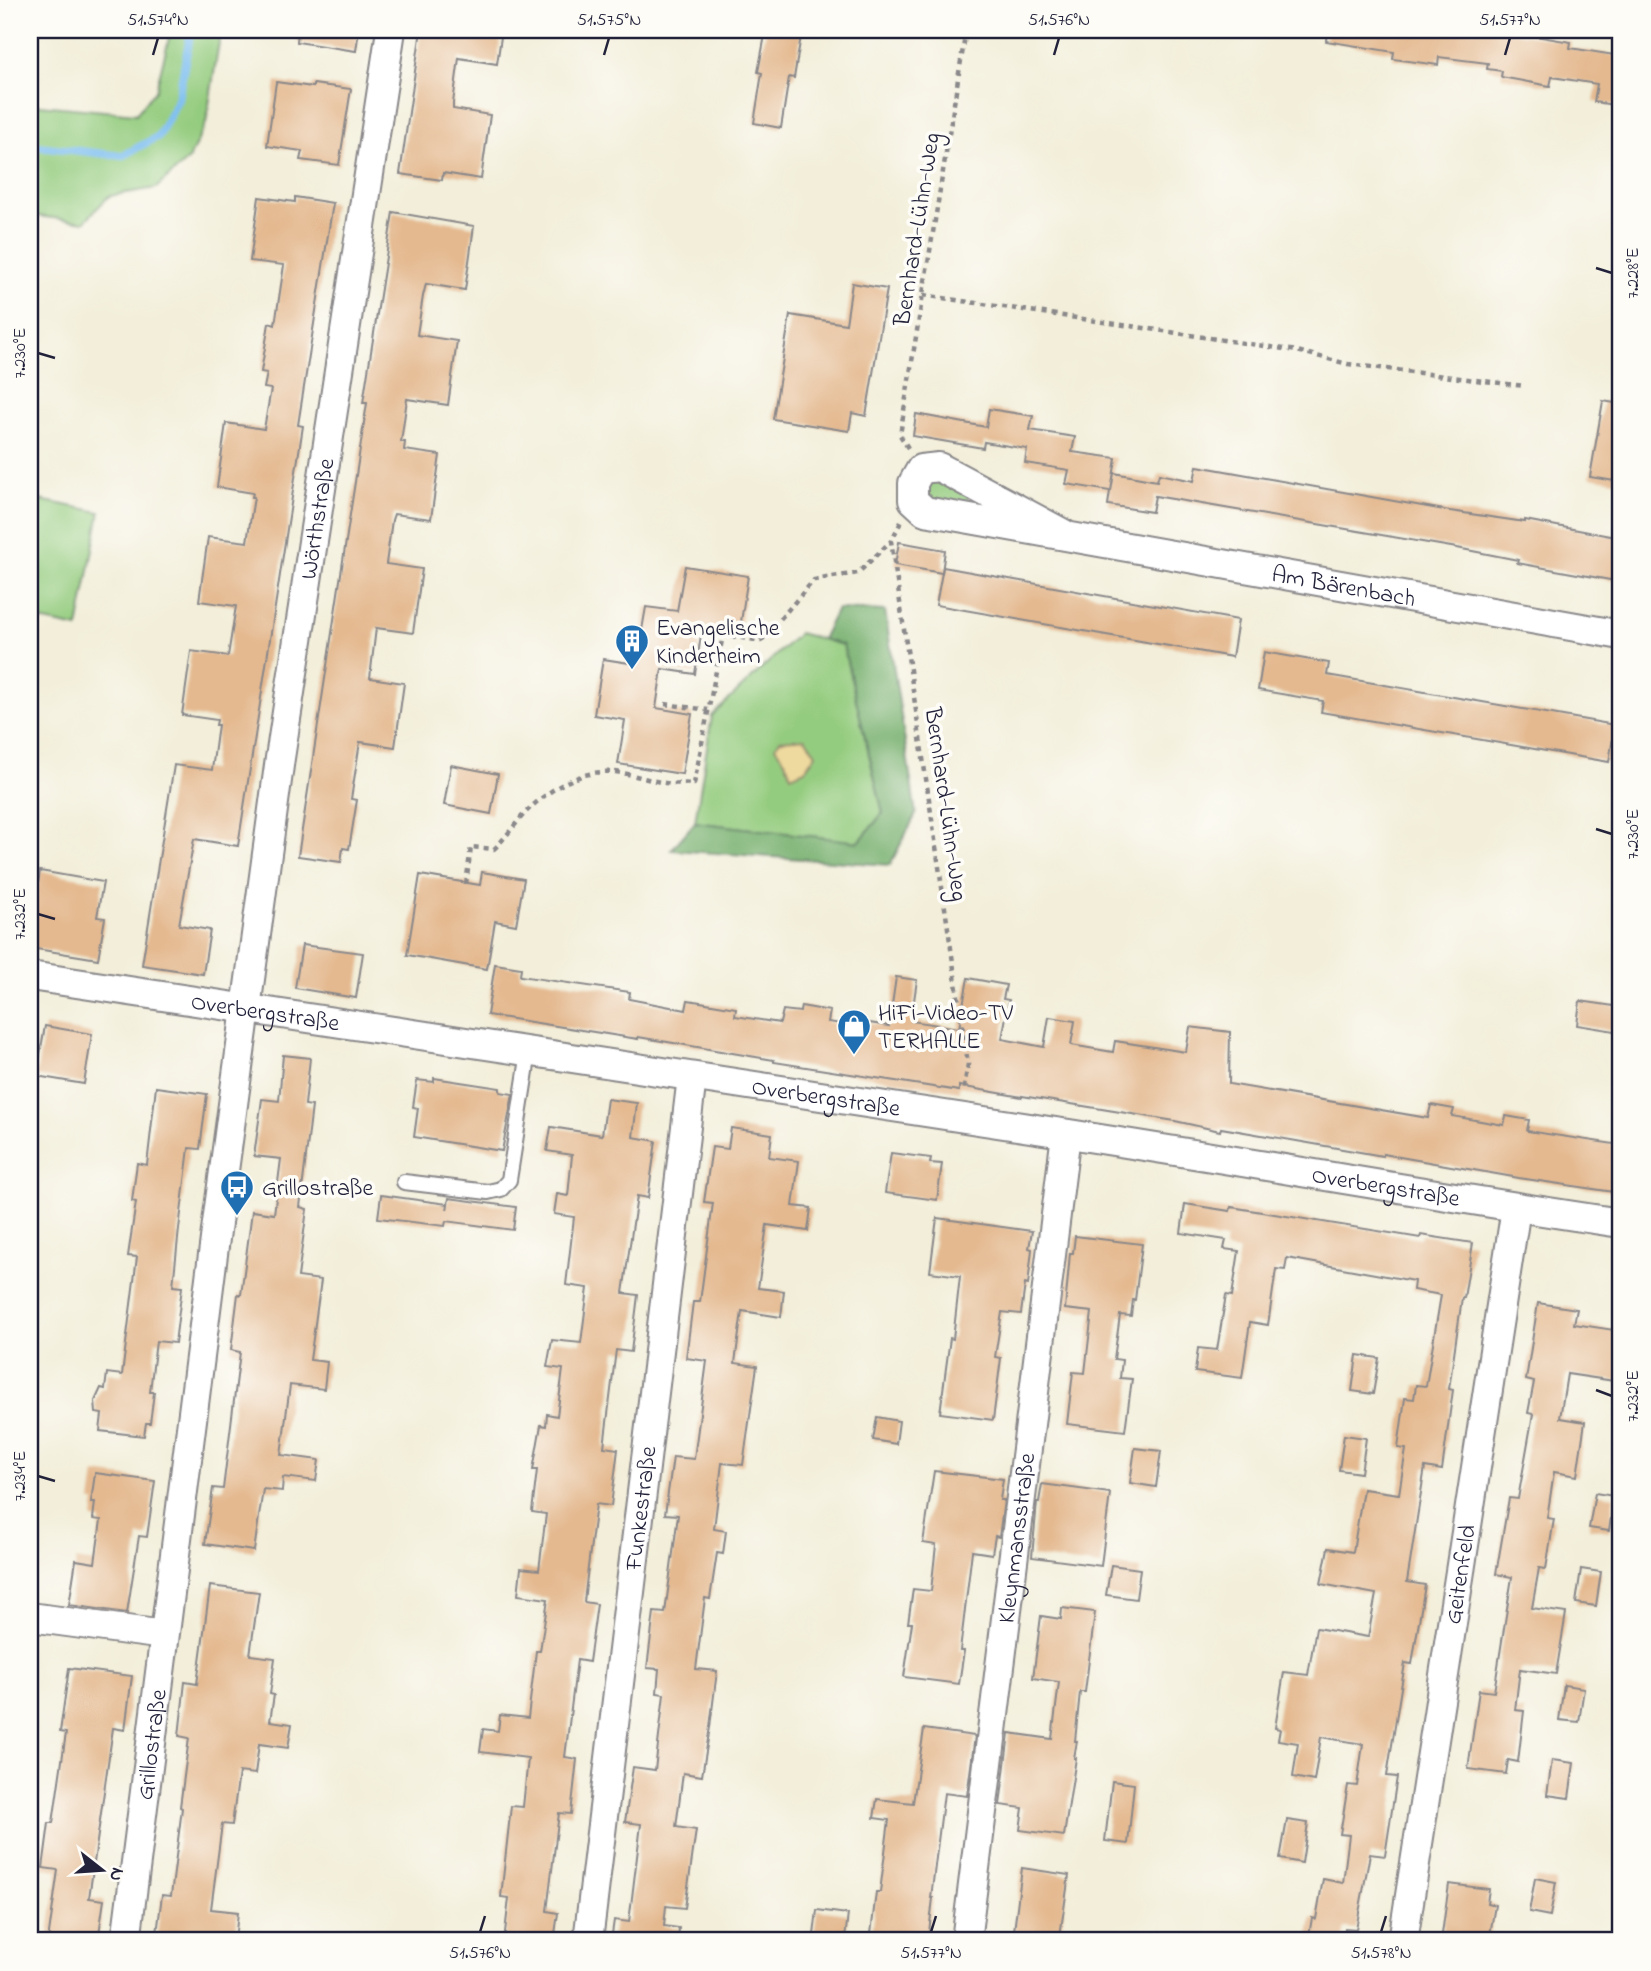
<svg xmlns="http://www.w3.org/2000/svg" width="1651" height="1971" font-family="'Indie Flower',sans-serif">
<rect width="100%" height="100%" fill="#fdfcf7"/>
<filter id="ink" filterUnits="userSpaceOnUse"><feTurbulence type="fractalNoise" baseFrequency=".0143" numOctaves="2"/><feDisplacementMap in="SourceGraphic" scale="14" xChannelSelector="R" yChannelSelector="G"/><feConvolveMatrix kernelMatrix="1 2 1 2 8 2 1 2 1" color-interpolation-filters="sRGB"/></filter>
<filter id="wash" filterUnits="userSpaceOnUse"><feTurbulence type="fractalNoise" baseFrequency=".00686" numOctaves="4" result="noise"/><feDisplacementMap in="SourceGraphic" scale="28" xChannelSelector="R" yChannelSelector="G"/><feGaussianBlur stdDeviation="1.57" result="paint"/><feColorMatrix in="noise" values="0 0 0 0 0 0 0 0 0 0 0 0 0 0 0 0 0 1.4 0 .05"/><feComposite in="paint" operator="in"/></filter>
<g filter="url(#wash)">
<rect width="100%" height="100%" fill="#f2eed9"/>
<!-- green -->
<g fill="#94cc7f" stroke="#5b775d" stroke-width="2">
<polygon points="171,30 221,30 206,123 189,159 156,188 109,196 84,222 30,215 30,104 136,114 156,89"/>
<polygon points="931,476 969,495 966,505 931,502 922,484"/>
<polygon points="30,498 100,512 78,628 30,618"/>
<polygon points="799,633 843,645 883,813 859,842 695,822 712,716"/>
</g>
<!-- forest -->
<polygon fill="#77b06e" stroke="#4c6954" stroke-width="2" points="837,609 885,611 916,814 890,865 671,850 695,822 859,842 883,813 843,645 822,639"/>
<!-- sand -->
<polygon fill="#eeda9e" stroke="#887e6c" stroke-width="2" points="805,738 816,754 805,770 791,776 785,761 775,747 780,740"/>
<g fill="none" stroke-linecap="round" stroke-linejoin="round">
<!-- stream -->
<polyline stroke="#7abdf0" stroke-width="8" points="30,145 122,156 159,136 178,99 191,30"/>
</g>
<g id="blocks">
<!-- building -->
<g fill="#e4b990">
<polygon points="298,30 359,30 356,51 297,42"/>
<polygon points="421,30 502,30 497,64 459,58 453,103 453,109 490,115 481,179 443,173 442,180 400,174"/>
<polygon points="766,30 802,30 794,78 789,77 781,128 754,123 762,73 758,72"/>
<polygon points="1327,30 1499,30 1571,42 1570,48 1621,56 1621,106 1594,102 1597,84 1552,77 1550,86 1501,77 1502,71 1487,69 1488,63 1439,57 1438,65 1393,59 1394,52 1326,41"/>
<polygon points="276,82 313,87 313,84 351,89 339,165 300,160 302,151 267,146"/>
<polygon points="259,197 295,202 295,197 333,203 298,425 303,426 238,846 194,839 179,925 210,930 203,974 142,965 174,765 212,770 218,725 216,725 217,720 182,715 191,651 228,656 236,606 199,601 208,537 247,542 254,497 252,497 253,493 217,487 226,423 264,429 271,389 264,388 267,373 261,372 269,323 275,325 284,265 250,261"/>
<polygon points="393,212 474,226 465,290 426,284 423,296 417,335 457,341 448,405 407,399 401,442 405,442 404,450 440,455 431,519 394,514 392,520 386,564 422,569 413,633 376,628 370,678 404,683 395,747 360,742 351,799 357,800 349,849 343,848 341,862 298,856 367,403 363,403"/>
<polygon points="852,283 887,289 866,416 852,413 849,431 773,419 790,315 846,324"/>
<polygon points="1603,401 1621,404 1621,482 1590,477"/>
<polygon points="989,409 1033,416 1030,430 1075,437 1072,452 1116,458 1111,491 1114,473 1157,481 1159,474 1194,481 1197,466 1450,511 1525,522 1525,520 1621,538 1621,582 1517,563 1518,560 1457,548 1155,496 1152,512 1108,505 1110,491 1066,484 1069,470 1025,463 1027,449 984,442 983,448 913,436 916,414 986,427"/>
<polygon points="899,542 945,550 942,573 895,565"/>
<polygon points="685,566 748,576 739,635 702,629 695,674 662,669 656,708 692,714 682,774 618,764 625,720 594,715 603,659 636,664 646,607 677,611"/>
<polygon points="943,567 1238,620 1232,657 936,605"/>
<polygon points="1264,652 1329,663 1327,675 1615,725 1609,762 1321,712 1323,701 1258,690"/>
<polygon points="451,765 498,774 491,814 444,805"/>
<polygon points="40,871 103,882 97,917 105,918 98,959 30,948 30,909 34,910"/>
<polygon points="482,872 524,879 516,925 495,921 487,969 407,955 420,875 480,885"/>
<polygon points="302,945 363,953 356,998 295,988"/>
<polygon points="495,964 521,968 520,976 630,992 629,999 686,1010 688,1000 736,1008 735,1016 780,1023 783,1010 800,1012 801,1006 830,1011 828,1022 868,1028 869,1023 889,1026 896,977 917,980 911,1021 959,1028 968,978 1006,985 1003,999 1009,1000 1002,1039 1044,1047 1049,1017 1075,1021 1071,1045 1113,1052 1115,1041 1186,1052 1190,1027 1230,1032 1229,1084 1428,1118 1431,1105 1454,1109 1452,1116 1504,1125 1506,1116 1529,1120 1527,1131 1621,1145 1621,1193 1519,1178 1383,1154 1383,1156 1221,1128 1220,1131 1175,1121 1022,1096 1022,1097 959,1086 959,1091 774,1062 774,1060 638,1037 638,1039 487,1015"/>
<polygon points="1580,1001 1621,1007 1621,1032 1577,1025"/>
<polygon points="45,1026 92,1034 84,1084 36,1076"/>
<polygon points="283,1055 310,1058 305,1105 312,1106 300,1207 307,1209 298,1277 321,1280 310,1360 327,1362 324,1389 290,1385 281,1455 319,1460 316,1481 283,1477 282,1491 263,1489 254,1551 205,1544 213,1488 223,1489 240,1352 231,1350 238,1294 241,1295 252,1211 274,1214 281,1159 254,1156 262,1099 279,1101"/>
<polygon points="434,1078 500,1088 500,1092 513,1094 502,1151 414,1137 418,1108 413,1107 417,1080 434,1082"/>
<polygon points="156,1087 207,1094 200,1149 189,1148 179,1229 173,1286 182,1287 175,1343 156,1341 150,1392 154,1392 152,1408 150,1423 146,1423 144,1436 100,1431 102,1414 96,1413 95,1401 101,1388 105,1389 107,1373 122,1375 137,1257 128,1256 136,1202 132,1201 137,1163 147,1165"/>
<polygon points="607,1099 637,1103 633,1137 656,1141 648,1198 637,1196 623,1293 638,1295 631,1352 616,1350 610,1398 604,1447 618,1449 611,1506 596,1504 589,1559 584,1602 597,1604 589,1662 577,1660 565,1757 577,1759 571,1814 559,1813 547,1911 558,1913 554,1941 504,1941 509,1898 501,1897 511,1806 523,1807 528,1758 480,1752 483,1729 498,1731 500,1715 528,1718 536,1651 540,1651 548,1599 518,1595 521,1568 539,1570 546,1514 532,1512 537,1470 533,1470 541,1425 546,1426 547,1414 557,1416 563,1369 547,1367 552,1340 581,1343 588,1288 566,1285 574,1217 554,1214 557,1194 568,1196 572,1155 547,1151 551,1127 602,1135"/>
<polygon points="731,1128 772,1134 769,1157 799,1161 793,1206 811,1208 808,1231 767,1225 758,1288 784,1291 781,1317 742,1311 735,1363 757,1366 743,1465 722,1463 714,1529 726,1531 723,1554 717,1553 710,1599 705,1598 696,1669 717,1671 710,1727 702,1776 683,1773 676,1827 696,1830 685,1908 666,1906 664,1926 679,1928 678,1941 611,1941 614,1920 629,1922 641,1824 625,1822 633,1767 655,1770 664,1694 657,1693 659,1669 647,1668 654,1612 665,1613 678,1515 665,1514 673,1457 694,1459 707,1361 686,1358 693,1302 700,1302 713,1203 704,1202 708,1174 712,1147 728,1149"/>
<polygon points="891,1153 931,1158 930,1163 942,1164 937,1200 885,1193"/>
<polygon points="381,1195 448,1204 447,1210 449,1198 516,1207 513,1230 446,1221 445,1226 378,1218"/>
<polygon points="1185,1204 1230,1211 1231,1207 1420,1238 1421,1235 1473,1243 1464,1298 1462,1298 1449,1389 1453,1390 1442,1470 1425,1467 1407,1582 1425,1585 1412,1664 1405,1663 1387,1776 1397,1777 1385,1856 1370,1854 1356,1929 1345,1928 1342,1941 1308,1941 1312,1918 1316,1919 1323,1879 1343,1883 1349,1835 1340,1834 1348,1785 1357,1786 1363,1744 1321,1737 1314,1781 1293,1777 1298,1743 1278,1740 1280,1729 1275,1728 1284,1672 1308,1675 1316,1628 1368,1637 1376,1594 1321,1584 1328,1548 1353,1552 1363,1489 1399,1494 1406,1449 1398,1448 1405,1398 1414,1399 1416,1385 1426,1386 1441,1295 1413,1290 1414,1281 1287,1258 1285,1270 1276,1269 1268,1325 1250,1322 1242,1378 1195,1372 1198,1348 1217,1350 1226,1295 1232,1296 1239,1251 1224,1249 1226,1240 1181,1233"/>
<polygon points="937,1218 1032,1231 1029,1248 1032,1249 1028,1285 1025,1284 1021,1314 1002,1312 995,1357 1001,1358 993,1420 940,1413 950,1338 953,1339 960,1276 930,1272"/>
<polygon points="1075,1236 1142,1244 1135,1300 1133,1300 1131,1316 1120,1315 1114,1359 1122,1360 1120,1378 1132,1379 1125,1431 1067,1424 1073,1372 1085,1373 1092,1312 1065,1309 1070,1253 1073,1253"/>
<polygon points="1538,1303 1577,1309 1574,1324 1621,1331 1621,1382 1567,1374 1560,1418 1585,1422 1577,1476 1554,1472 1547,1518 1554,1519 1546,1569 1539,1568 1532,1608 1566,1613 1556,1674 1520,1669 1515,1710 1524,1711 1518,1762 1508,1760 1506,1774 1468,1769 1479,1690 1494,1692 1512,1577 1496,1574 1509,1498 1518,1499 1533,1414 1528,1413 1534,1382 1526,1380"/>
<polygon points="1357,1355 1379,1358 1373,1394 1352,1391"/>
<polygon points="877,1417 899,1421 896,1444 873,1440"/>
<polygon points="1344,1435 1366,1438 1361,1473 1339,1470"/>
<polygon points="1135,1448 1161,1451 1156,1487 1130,1483"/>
<polygon points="934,1471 1003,1479 1000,1500 1004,1500 999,1537 995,1536 992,1554 972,1551 960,1651 964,1651 959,1684 904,1677 912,1623 908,1623 913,1589 931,1591 936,1545 923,1543"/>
<polygon points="95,1473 155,1481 147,1537 139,1536 127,1613 69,1605 76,1560 95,1563 101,1520 93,1519 95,1502 91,1502"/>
<polygon points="1042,1484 1110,1493 1101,1566 1032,1557 1037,1502 1039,1502"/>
<polygon points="1595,1493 1614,1496 1609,1531 1589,1528"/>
<polygon points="1111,1565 1140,1569 1136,1599 1106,1595"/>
<polygon points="1581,1569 1601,1572 1596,1606 1576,1603"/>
<polygon points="210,1586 259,1592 250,1655 275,1658 270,1694 274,1695 270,1721 292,1724 288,1748 259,1744 255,1774 239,1772 232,1825 222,1824 211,1909 238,1912 235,1941 156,1941 162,1895 171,1896 182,1808 180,1807 189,1738 179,1736 185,1682 197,1684"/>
<polygon points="1062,1608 1095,1612 1085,1692 1080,1692 1075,1741 1077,1741 1074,1758 1076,1758 1064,1836 1020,1830 1023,1808 1000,1805 1009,1733 1052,1739 1059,1682 1033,1678 1041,1616 1061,1619"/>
<polygon points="69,1668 132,1676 125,1730 113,1728 89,1898 104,1900 98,1941 48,1941 58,1870 43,1868 49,1823 53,1823 66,1733 60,1732"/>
<polygon points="1564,1685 1584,1688 1579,1722 1559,1720"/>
<polygon points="924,1729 975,1736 967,1796 944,1793 931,1898 933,1898 928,1941 871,1934 876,1892 880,1892 889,1820 874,1818 877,1799 913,1803"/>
<polygon points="1552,1760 1574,1763 1569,1798 1547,1795"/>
<polygon points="1112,1781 1134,1784 1128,1844 1105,1841"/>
<polygon points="1287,1820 1308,1823 1302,1863 1280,1859"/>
<polygon points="1022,1868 1069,1875 1060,1936 1041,1934 1035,1940 1030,1933 1014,1931"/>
<polygon points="1535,1878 1556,1882 1550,1916 1529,1912"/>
<polygon points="1449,1884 1489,1889 1487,1903 1495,1905 1489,1941 1441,1941"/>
<polygon points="817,1910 848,1914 845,1939 814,1935"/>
</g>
</g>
</g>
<g filter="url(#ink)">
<use href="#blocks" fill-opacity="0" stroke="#8a888a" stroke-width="2"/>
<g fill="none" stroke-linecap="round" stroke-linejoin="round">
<!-- lane casing -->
<g stroke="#8a888a" stroke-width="18">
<polyline id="lane" points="404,1182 488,1192 501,1189 509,1180 529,1052"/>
</g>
<!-- street casing -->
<g stroke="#8a888a" stroke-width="32">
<g id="street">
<path id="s1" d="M1066,535L939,467L921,469L913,483V500L925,511L1621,635"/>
<path id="s2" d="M30,976C363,1026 697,1077 1030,1128C1227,1158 1424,1194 1621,1223"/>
<polyline points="30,1617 164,1635"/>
<path id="s3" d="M126,1941L218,1215L280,758L391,30"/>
<path id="s4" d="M588,1941L692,1077"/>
<path id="s5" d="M966,1941L1066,1134"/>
<path id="s6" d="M1403,1941L1516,1208"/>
</g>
</g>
<!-- path -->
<g stroke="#8a888a" stroke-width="4.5" stroke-dasharray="5 5" stroke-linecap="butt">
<polyline points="923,295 1297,351 1348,364 1524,386"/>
<polyline points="908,448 900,435 966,30"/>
<polyline points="901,522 891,541 968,1064 963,1093"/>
<polyline points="665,704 708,710"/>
<path d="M466,884L471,847L494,849C506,837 515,824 526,812C546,792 573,774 602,772C624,770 645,780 666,783C675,784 685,783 694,784L723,635L761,641L814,580L858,573L891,541"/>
</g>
<!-- lane -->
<use href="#lane" stroke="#fff" stroke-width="14"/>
<!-- street -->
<use href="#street" stroke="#fff" stroke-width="28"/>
</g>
</g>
<!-- ticks -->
<path fill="none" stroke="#22223b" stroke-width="2.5" d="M153,55L158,38M604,55L609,38M1054,55L1059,38M1505,55L1510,38M1596,268L1612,273M38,353L55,358M1596,829L1612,834M38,914L55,919M1596,1390L1612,1396M38,1476L55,1481M480,1932L485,1916M931,1932L936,1916M1381,1932L1386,1916"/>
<!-- icons -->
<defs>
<g id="building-pin" transform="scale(1.75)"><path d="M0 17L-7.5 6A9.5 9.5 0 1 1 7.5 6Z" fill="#1f6fb2" stroke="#fdfcf7"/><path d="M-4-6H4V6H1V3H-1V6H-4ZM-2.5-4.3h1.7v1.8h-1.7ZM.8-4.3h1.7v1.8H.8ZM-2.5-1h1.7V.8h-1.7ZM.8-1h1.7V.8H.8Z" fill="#fff"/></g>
<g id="shop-pin" transform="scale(1.75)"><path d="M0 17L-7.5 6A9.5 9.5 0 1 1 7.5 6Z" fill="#1f6fb2" stroke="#fdfcf7"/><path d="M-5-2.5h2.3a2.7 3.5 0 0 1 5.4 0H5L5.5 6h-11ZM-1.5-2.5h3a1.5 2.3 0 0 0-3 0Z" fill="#fff"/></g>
<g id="bus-pin" transform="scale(1.75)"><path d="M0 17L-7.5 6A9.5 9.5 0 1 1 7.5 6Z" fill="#1f6fb2" stroke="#fdfcf7"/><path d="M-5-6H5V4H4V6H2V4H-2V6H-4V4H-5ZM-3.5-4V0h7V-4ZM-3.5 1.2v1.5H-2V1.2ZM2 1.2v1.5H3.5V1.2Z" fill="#fff"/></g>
</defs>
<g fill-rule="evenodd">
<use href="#building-pin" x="632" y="641"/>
<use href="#shop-pin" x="854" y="1026"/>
<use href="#bus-pin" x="237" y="1187"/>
</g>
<g text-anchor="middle" stroke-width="7" stroke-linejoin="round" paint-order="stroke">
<!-- street labels -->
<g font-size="24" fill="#22223b" stroke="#fdfcf7">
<text transform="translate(916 229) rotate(-81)" y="8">Bernhard-Lühn-Weg</text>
<text dy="8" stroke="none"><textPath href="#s3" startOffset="1435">Wörthstraße</textPath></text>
<text dy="8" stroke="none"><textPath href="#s1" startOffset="637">Am Bärenbach</textPath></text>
<text transform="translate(947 804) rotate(82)" y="8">Bernhard-Lühn-Weg</text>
<text dy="8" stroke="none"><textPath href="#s2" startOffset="238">Overbergstraße</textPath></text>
<text dy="8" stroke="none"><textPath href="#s2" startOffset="805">Overbergstraße</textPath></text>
<text dy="8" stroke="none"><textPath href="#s2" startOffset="1372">Overbergstraße</textPath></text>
<text dy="8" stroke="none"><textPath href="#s4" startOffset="436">Funkestraße</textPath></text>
<text dy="8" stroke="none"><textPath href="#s5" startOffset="406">Kleynmansstraße</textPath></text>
<text dy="8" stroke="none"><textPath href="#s6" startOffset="371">Geitenfeld</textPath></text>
<text dy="8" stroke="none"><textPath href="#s3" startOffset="198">Grillostraße</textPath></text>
</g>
<!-- poi labels -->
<g font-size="24" fill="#22223b" stroke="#fdfcf7" text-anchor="start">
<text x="656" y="635">Evangelische<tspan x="656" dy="28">Kinderheim</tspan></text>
<text x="878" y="1020">HiFi-Video-TV<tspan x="878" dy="28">TERHALLE</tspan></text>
<text x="262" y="1195">Grillostraße</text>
</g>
</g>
<!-- margin -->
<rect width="1651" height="1971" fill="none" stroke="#fdfcf7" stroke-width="77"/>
<!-- north arrow -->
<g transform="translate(102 1870) rotate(107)" stroke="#fdfcf7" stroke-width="5" paint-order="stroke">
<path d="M0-5L12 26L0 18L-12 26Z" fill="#22223b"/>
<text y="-10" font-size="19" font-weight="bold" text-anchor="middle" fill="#22223b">N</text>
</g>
<rect x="38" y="38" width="1574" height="1894" fill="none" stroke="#22223b" stroke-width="2.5"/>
<g font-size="18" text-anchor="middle" fill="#22223b">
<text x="158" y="25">51.574°N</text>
<text x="609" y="25">51.575°N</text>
<text x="1059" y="25">51.576°N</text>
<text x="1510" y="25">51.577°N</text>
<text transform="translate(1632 273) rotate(-90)" y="6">7.228°E</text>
<text transform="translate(19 353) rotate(-90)" y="6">7.230°E</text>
<text transform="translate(1632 834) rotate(-90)" y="6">7.230°E</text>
<text transform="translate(19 914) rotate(-90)" y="6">7.232°E</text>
<text transform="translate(1632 1396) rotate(-90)" y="6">7.232°E</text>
<text transform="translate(19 1476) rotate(-90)" y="6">7.234°E</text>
<text x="480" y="1958">51.576°N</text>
<text x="931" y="1958">51.577°N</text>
<text x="1381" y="1958">51.578°N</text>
</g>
</svg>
